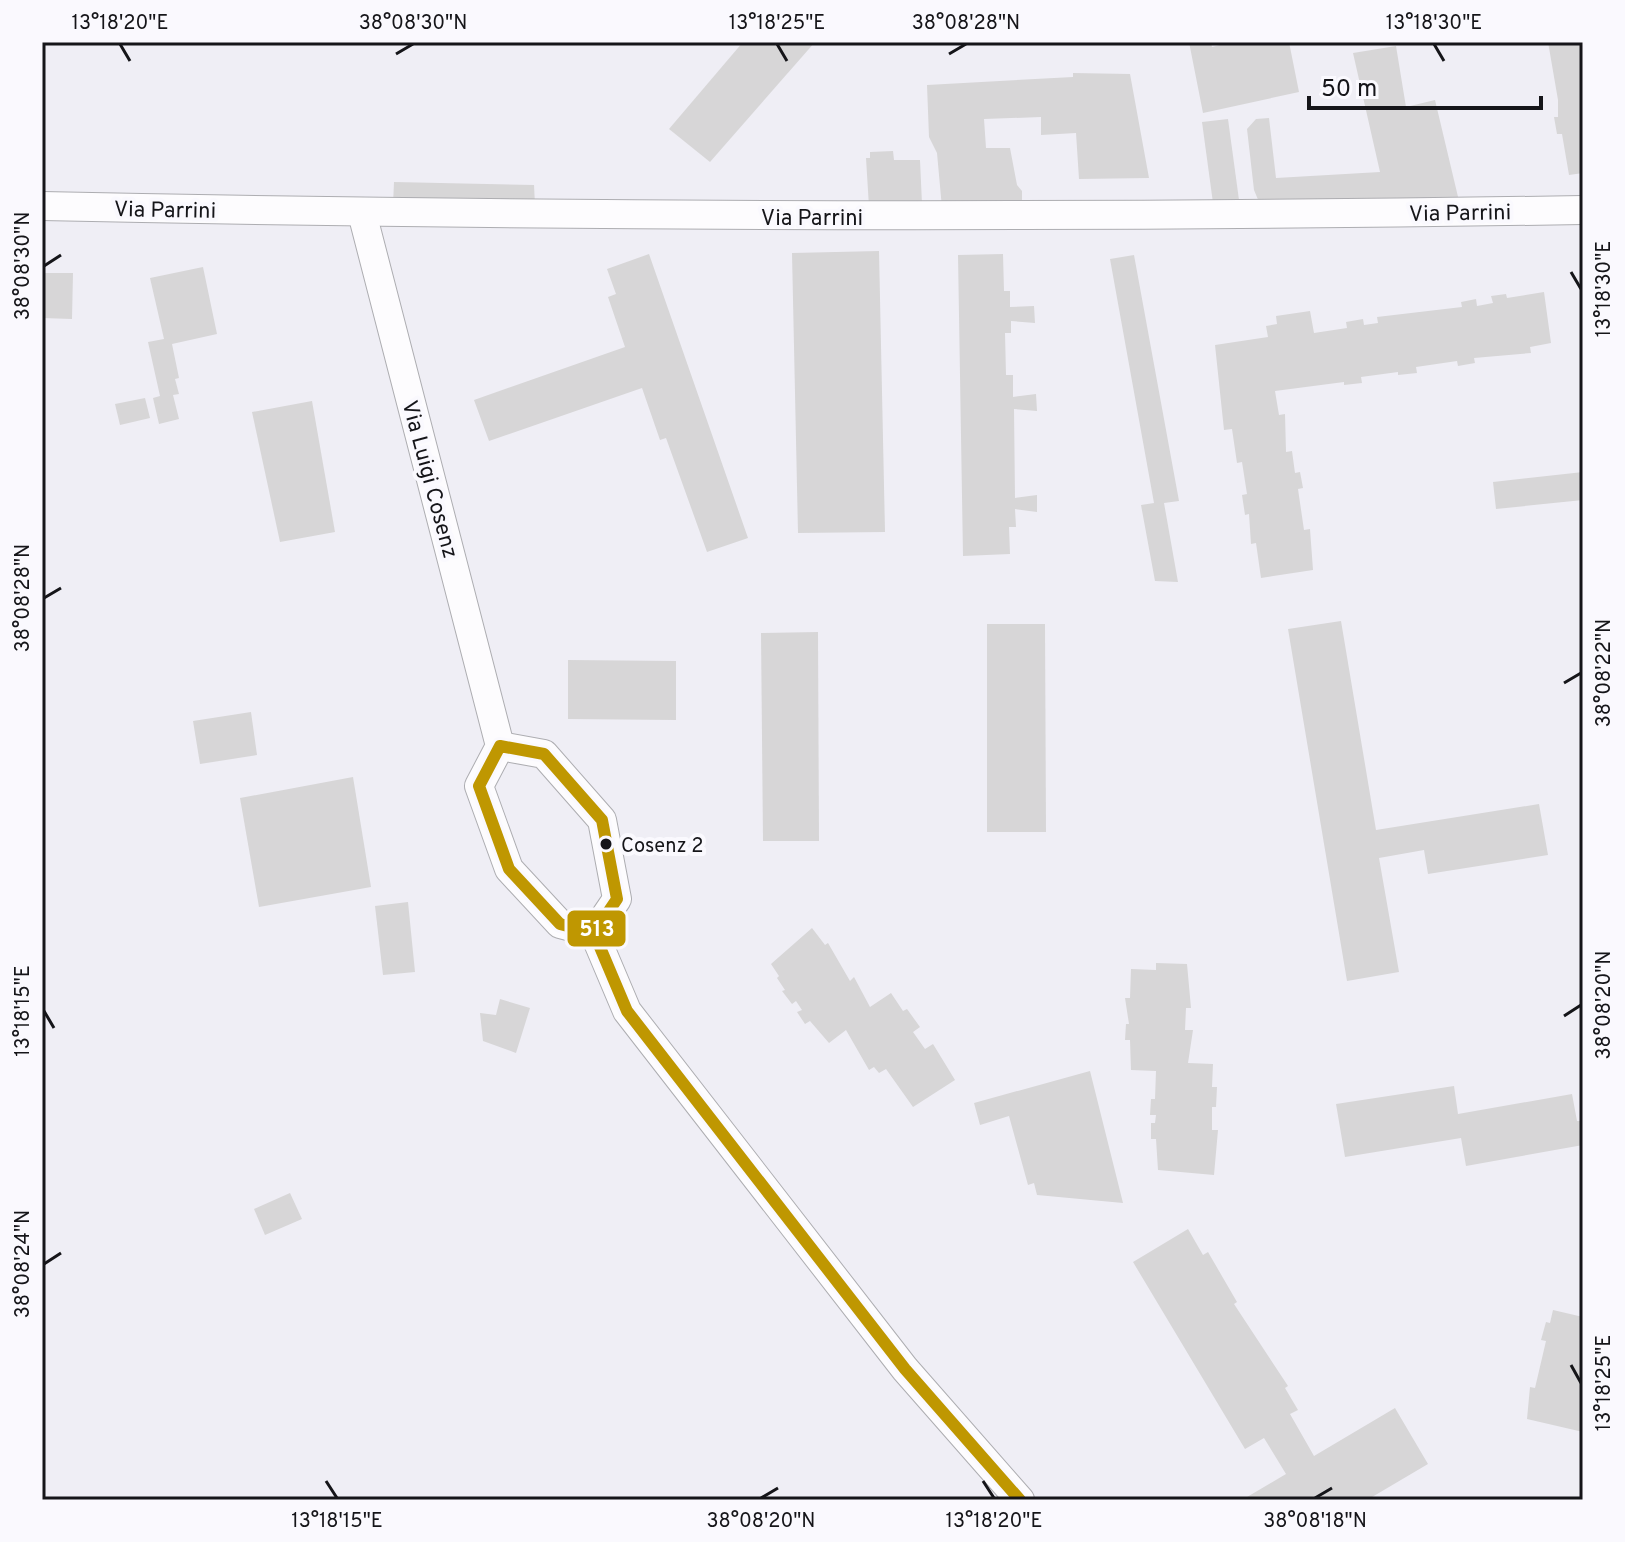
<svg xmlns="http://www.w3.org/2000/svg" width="1625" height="1542" font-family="Overpass,sans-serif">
<rect width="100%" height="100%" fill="#efeef5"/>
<!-- building -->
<g fill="#d7d6d7">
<polygon points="743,42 815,42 710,162 669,129"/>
<polygon points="1189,42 1211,42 1212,47 1232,42 1289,42 1299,92 1203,113"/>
<polygon points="1548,42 1583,42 1583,173 1569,175 1562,134 1557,134 1554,117 1558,117 1558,100"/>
<polygon points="1396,46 1406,107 1435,100 1459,201 1259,202 1254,190 1247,129 1256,119 1269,118 1276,178 1380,172 1353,53"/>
<polygon points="1073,73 1130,74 1149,178 1079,179 1076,133 1041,135 1041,117 984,119 986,148 1010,148 1017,185 1022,191 1022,207 942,208 937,153 929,137 927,85 1073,77"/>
<polygon points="1228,119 1239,200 1213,203 1202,122"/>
<polygon points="893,151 894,160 920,160 922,204 869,207 866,158 870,158 870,152"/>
<polygon points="394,182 534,185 535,205 393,205"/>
<polygon points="879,251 885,532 798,533 792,253"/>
<polygon points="649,254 748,538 707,552 666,438 660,440 642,388 489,441 474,400 625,347 608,297 616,294 607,269"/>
<polygon points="1003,254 1004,291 1010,291 1010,307 1034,306 1035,323 1011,321 1011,333 1005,333 1006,375 1013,375 1013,397 1036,394 1037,411 1014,409 1015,498 1037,495 1037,512 1015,509 1016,527 1009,527 1010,554 963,556 958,255"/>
<polygon points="1134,255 1179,501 1164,503 1178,582 1155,581 1141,505 1154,503 1110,259"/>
<polygon points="203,267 217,334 172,344 179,378 175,379 179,394 173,395 179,419 159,424 153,398 160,396 148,342 164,339 150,278"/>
<polygon points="42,273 73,273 72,319 42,318"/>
<polygon points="1544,292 1551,343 1530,347 1531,353 1474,358 1475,363 1458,366 1457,361 1416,367 1417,373 1398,375 1398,372 1361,377 1362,383 1344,385 1344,382 1275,391 1279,415 1285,414 1286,452 1292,451 1295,473 1300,472 1303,488 1298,489 1304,530 1310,529 1313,570 1261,578 1256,543 1251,544 1249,514 1245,515 1242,495 1247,494 1242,462 1237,463 1232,429 1224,430 1215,345 1268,337 1266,326 1277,324 1276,316 1310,311 1314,333 1347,328 1346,322 1363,319 1364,325 1378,323 1377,317 1462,307 1461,302 1476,299 1477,306 1493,303 1491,296 1506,294 1507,298"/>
<polygon points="145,398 150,418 120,425 115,404"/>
<polygon points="312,401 335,532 280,542 252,412"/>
<polygon points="1583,472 1583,500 1496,509 1493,482"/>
<polygon points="1341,621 1376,830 1539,804 1548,855 1428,874 1424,850 1379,858 1399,972 1347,981 1288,629"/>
<polygon points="987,624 1045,624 1046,832 987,832"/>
<polygon points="818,632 819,841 763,841 761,633"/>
<polygon points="568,660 676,661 676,720 568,719"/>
<polygon points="251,712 257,755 200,764 193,721"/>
<polygon points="353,777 371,887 259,907 240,798"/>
<polygon points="408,902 415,972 383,975 375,906"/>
<polygon points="812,928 825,945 828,943 850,981 854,977 870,1007 891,993 903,1011 907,1009 920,1027 913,1032 925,1049 933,1044 955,1080 913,1107 886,1069 879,1073 874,1067 869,1070 846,1030 829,1043 810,1021 805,1024 797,1012 802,1010 796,1001 792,1004 782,991 785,990 777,978 779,976 771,964"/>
<polygon points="1156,963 1187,964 1191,1008 1186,1008 1185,1030 1193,1030 1188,1063 1213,1064 1212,1087 1217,1087 1216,1107 1212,1107 1212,1130 1218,1130 1214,1175 1158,1170 1156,1139 1151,1139 1151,1123 1155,1123 1156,1115 1150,1115 1151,1099 1155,1099 1156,1071 1131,1070 1130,1040 1125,1040 1126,1024 1129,1024 1125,998 1130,998 1131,969 1156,970"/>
<polygon points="500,999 530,1008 516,1053 483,1041 480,1013 496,1015"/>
<polygon points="1090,1071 1123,1203 1037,1195 1034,1183 1028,1185 1009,1116 980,1125 974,1103"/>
<polygon points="1454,1086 1458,1114 1572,1094 1577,1121 1583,1121 1583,1145 1466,1166 1461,1138 1345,1157 1336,1104"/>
<polygon points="290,1193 302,1219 265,1235 254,1209"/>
<polygon points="1188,1229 1203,1255 1208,1252 1237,1302 1234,1304 1288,1386 1285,1388 1298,1410 1290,1414 1314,1456 1395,1408 1428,1464 1367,1500 1242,1500 1286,1474 1264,1438 1245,1449 1133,1262"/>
<polygon points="1553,1310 1583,1317 1583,1432 1527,1419 1530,1387 1535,1388 1546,1341 1541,1340 1546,1322 1550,1323"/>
</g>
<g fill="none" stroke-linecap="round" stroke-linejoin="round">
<!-- street casing -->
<g stroke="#adadb1" stroke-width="30">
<g id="street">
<path d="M42,206C556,217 1069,218 1583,210"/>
<polyline points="362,213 500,746 479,786 509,869 560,924 594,933"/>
<polyline points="500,746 544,754 602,820 617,899 594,933"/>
<polyline points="594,933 627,1011 905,1369 1020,1500"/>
</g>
</g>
<!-- street -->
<use href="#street" stroke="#fdfcfe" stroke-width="28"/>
<!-- bus-1 casing -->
<g stroke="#faf9fe" stroke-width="18">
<g id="bus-1">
<polygon points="500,746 544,754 602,820 617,899 594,933 560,924 509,869 479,786"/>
<polyline points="594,933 627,1011 905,1369 1020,1500"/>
</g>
</g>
<!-- bus-1 -->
<use href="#bus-1" stroke="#bf9701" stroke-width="12"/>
</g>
<!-- ticks -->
<path fill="none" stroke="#151519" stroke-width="3" d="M120,44L130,61M777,44L787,61M1434,44L1444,61M396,54L413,44M949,54L966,44M44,266L61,255M1571,272L1581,289M44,598L61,588M1564,683L1581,673M44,1011L54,1028M1564,1016L1581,1005M44,1264L61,1253M1571,1365L1581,1383M326,1481L337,1498M983,1481L994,1498M761,1498L778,1488M1315,1498L1332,1488"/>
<!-- markers -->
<circle fill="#151519" stroke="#faf9fe" stroke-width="3" cx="606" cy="844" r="7"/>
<g text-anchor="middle" stroke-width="8" stroke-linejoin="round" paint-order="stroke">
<!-- bus labels -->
<g font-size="20" fill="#151519" stroke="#faf9fe" text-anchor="start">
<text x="621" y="852">Cosenz 2</text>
</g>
<!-- street labels -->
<g font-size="22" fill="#151519" stroke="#faf9fe">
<text transform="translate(165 209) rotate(1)" y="8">Via Parrini</text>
<text transform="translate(1460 212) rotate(-1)" y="8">Via Parrini</text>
<text x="812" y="225">Via Parrini</text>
<text transform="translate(431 479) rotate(75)" y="8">Via Luigi Cosenz</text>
</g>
</g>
<rect stroke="#faf9fe" stroke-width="3" x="566" y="909" width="61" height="39" rx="8" fill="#bf9701"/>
<g font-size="22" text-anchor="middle" font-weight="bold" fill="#fff">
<text x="597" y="936">513</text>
</g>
<!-- border -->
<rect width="1625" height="1542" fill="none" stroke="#faf9fe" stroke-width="88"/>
<!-- scale -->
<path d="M1309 96v12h232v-12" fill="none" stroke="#151519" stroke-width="4"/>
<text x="1321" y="96" font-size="24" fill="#151519" stroke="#faf9fe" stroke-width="6" paint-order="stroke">50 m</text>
<rect x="44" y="44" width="1537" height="1454" fill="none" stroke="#151519" stroke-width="3"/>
<g font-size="20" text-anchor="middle" fill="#151519">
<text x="120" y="29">13°18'20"E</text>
<text x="413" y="29">38°08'30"N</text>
<text x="777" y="29">13°18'25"E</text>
<text x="966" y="29">38°08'28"N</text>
<text x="1434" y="29">13°18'30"E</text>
<text transform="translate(22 266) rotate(-90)" y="7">38°08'30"N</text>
<text transform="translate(1603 289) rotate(-90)" y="7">13°18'30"E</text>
<text transform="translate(22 598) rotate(-90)" y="7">38°08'28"N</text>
<text transform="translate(1603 673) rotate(-90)" y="7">38°08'22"N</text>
<text transform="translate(1603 1005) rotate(-90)" y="7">38°08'20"N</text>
<text transform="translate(22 1011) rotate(-90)" y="7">13°18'15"E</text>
<text transform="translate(22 1264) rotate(-90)" y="7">38°08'24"N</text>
<text transform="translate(1603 1383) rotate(-90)" y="7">13°18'25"E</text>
<text x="337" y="1527">13°18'15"E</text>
<text x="761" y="1527">38°08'20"N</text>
<text x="994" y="1527">13°18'20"E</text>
<text x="1315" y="1527">38°08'18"N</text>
</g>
</svg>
